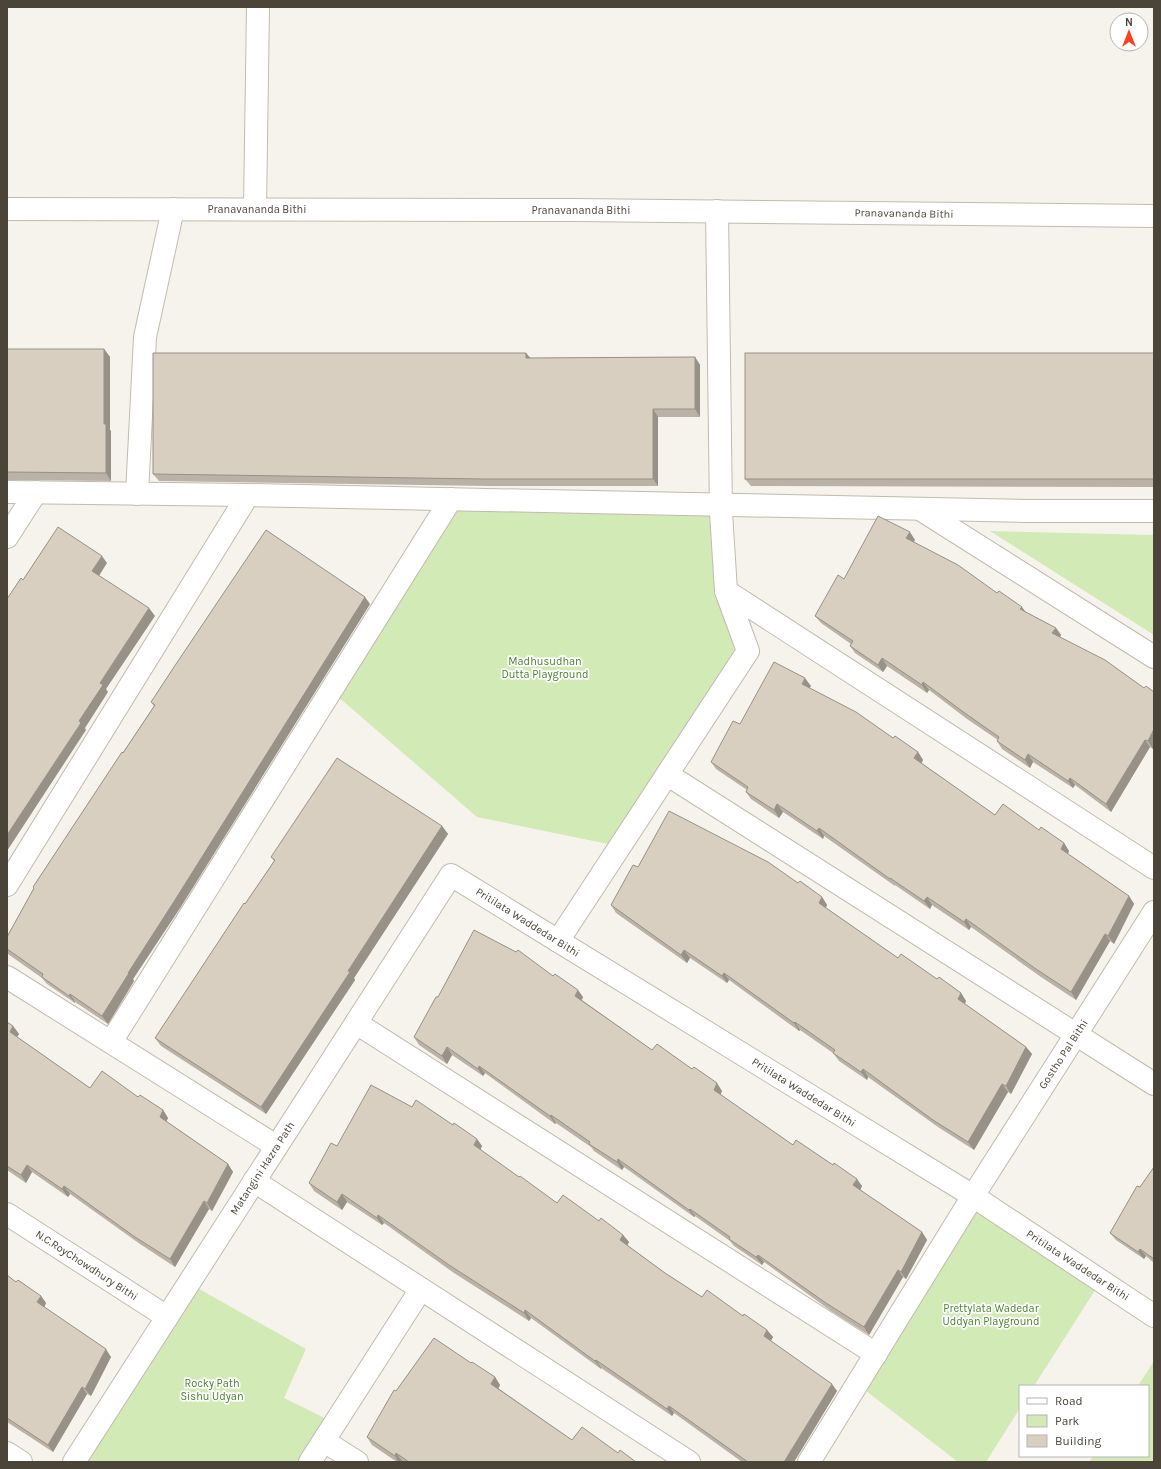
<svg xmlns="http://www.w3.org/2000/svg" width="1161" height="1469" font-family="Karla,sans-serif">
<rect width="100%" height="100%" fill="#f6f3ec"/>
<!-- green -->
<g fill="#d2eab5">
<polygon points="453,508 721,512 742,660 613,845 477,817 336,695"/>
<polygon points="990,531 1154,535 1154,635"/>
<polygon points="972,1204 1099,1284 1034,1386 1020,1386 1020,1408 986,1462 958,1462 857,1384"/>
<polygon points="194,1286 306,1349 284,1398 335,1423 310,1462 74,1462"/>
<polygon points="1154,1361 1154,1462 1089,1462 1093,1456 1148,1456 1148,1386 1138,1386"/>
</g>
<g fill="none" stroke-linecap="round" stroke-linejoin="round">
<!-- street casing -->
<g stroke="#c2bbae" stroke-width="24">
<g id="street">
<polyline points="7,209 574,210 1154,216"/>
<polyline points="255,209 258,7"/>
<polyline points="7,492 248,495 1025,511 1154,511"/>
<polyline points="137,494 145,337 173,209"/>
<polyline points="920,509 1154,657"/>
<polyline points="7,537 36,492"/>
<polyline points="726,591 1154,868"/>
<polyline points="668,775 1154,1084"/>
<polyline points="7,885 248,495"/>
<polyline points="558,941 748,651 726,591 721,512 717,211"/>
<polyline points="7,977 276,1146"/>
<polyline points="356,1023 876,1354"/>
<polyline points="111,1042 451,499"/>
<polyline points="254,1181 689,1462"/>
<polyline points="7,1214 167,1317"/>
<polyline points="324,1441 357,1462"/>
<polyline points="7,1453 21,1462"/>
<polyline points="74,1462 451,875 973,1196 1154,1316"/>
<polyline points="310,1462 421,1289"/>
<polyline points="809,1462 973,1196 1154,912"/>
</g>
</g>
<!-- street -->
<use href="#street" stroke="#fff" stroke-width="22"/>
</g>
<!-- wall -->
<g fill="#bab2a6">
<polygon points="7,349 104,349 110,357 110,430 111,431 111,481 7,480"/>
<polygon points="526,353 530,358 695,357 700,365 700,417 658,417 658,486 489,486 159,481 153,474"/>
<polygon points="1154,353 1154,487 751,486 745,479"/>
<polygon points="915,540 914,542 1026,612 1056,628 1061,635 1060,637 1144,688 1154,692 1154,747 1153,749 1150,747 1111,812 1075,785 1073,788 1033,762 1030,768 1002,749 997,741 998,740 967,719 929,690 927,693 887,666 883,672 855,653 850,646 851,644 821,623 815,616"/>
<polygon points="370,604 180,908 133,979 134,981 108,1024 75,1002 75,1003 47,984 42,978 8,954 7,937 34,888 33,887 154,706 151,702"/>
<polygon points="811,686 809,688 893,738 918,752 923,760 921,763 995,815 1039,830 1064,843 1069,851 1068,854 1129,896 1134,904 1114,944 1110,941 1076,1000 1041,977 971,927 969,930 932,905 930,909 895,885 895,886 824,836 823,839 783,812 779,818 751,799 746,792 747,790 716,769 711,762 740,724"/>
<polygon points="442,826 448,834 354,978 355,980 266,1114 161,1046 155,1038 274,861 271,857"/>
<polygon points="638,867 798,883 822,897 827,905 826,908 898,958 937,979 961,993 966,1001 965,1004 1026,1047 1032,1054 1011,1094 1008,1092 974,1150 938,1127 868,1077 867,1080 839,1061 833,1053 800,1030 799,1031 729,980 727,983 690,958 687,963 616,913 611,905"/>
<polygon points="438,997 583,997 582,1000 652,1050 722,1091 720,1095 793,1145 862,1186 860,1190 922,1232 927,1240 906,1279 903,1277 869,1335 831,1311 764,1262 762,1265 734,1246 730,1241 695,1216 694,1217 624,1167 622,1170 594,1151 591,1147 556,1123 555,1124 485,1073 483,1076 452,1055 447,1064 419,1045 414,1037"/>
<polygon points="7,1022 13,1026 19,1034 17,1037 90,1088 138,1097 163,1110 168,1118 166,1121 228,1164 233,1172 212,1211 209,1209 175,1267 140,1244 70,1194 68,1197 32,1172 26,1183 7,1170"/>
<polygon points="412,1107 453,1125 477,1139 482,1146 480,1150 519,1177 557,1203 599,1221 623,1235 629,1242 627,1245 665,1273 702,1297 743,1316 767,1330 773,1337 771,1341 837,1391 794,1462 742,1462 674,1413 672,1416 601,1368 601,1369 531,1318 529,1321 454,1273 384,1223 382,1225 347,1202 342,1210 314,1191 309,1183 337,1146"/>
<polygon points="1154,1167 1154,1263 1146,1256 1144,1259 1116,1240 1110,1233 1140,1187"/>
<polygon points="7,1275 16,1282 41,1296 46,1303 44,1307 111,1357 91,1396 87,1394 53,1452 7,1422"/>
<polygon points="471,1363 495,1377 500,1385 498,1388 572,1440 618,1453 636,1462 403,1462 402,1461 401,1462 397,1462 372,1445 367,1437 396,1391"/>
</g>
<!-- shaded-wall -->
<g fill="#979187">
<polygon points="104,349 110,357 110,430 111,431 111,481 106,473 104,424"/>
<polygon points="526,353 532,360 526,358"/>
<polygon points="695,357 700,365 700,417 695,409"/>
<polygon points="653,409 658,417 658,486 653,479"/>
<polygon points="910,532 915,540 911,546 906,538"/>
<polygon points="102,556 107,563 97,579 92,571"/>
<polygon points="365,597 370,604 180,908 133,979 134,981 108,1024 102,1016 128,973"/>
<polygon points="1022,607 1027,614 1020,609"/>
<polygon points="149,608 155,616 106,689 108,692 85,728 86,730 7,851 7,835 79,721 100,683"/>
<polygon points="1056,628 1061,635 1058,641 1052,633"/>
<polygon points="882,658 887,666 883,672 878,665"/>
<polygon points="805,678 811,686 807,692 802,684"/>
<polygon points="923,682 929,690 927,693 922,685"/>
<polygon points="1154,729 1154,747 1153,749 1148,741"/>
<polygon points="1145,740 1150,747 1111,812 1106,804"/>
<polygon points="918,752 923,760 920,766 914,758"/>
<polygon points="1028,754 1033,762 1030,768 1025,760"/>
<polygon points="1070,778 1075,785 1073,788 1068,781"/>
<polygon points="777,804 783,812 779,818 774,810"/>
<polygon points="442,826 448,834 354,978 355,980 266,1114 261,1107 348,971"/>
<polygon points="819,828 824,836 823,839 817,831"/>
<polygon points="1064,843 1069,851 1066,857 1061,849"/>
<polygon points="1129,896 1134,904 1114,944 1108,936"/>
<polygon points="822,897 827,905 824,910 819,903"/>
<polygon points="927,897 932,905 930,909 924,901"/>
<polygon points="966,919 971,927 969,930 964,922"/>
<polygon points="1105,934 1110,941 1076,1000 1071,992"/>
<polygon points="684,950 690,958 687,963 681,955"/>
<polygon points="724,973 729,980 727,983 722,976"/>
<polygon points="578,990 583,997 580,1003 575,996"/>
<polygon points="961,993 966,1001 963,1007 958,999"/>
<polygon points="70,994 75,1002 75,1003 69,996"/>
<polygon points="795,1022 800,1030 799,1031 794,1023"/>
<polygon points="13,1026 19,1034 15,1040 10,1032"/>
<polygon points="447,1047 452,1055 447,1064 442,1056"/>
<polygon points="1026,1047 1032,1054 1011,1094 1006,1086"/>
<polygon points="479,1066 485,1073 483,1076 478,1069"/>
<polygon points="863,1069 868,1077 867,1080 861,1072"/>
<polygon points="717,1083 722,1091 719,1097 714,1090"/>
<polygon points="1002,1084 1008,1092 974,1150 968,1142"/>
<polygon points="163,1110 168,1118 165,1124 160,1117"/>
<polygon points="551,1115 556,1123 555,1124 550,1116"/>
<polygon points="477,1139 482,1146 479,1153 474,1145"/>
<polygon points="618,1159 624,1167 622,1170 617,1162"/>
<polygon points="228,1164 233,1172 212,1211 207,1203"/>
<polygon points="27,1165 32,1172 26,1183 21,1175"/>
<polygon points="857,1179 862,1186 859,1193 853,1185"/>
<polygon points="64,1186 70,1194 68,1197 62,1189"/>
<polygon points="342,1194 347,1202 342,1210 337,1202"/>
<polygon points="204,1201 209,1209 175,1267 170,1259"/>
<polygon points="690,1209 695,1216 694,1217 689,1210"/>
<polygon points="378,1215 384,1223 382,1225 377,1218"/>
<polygon points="922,1232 927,1240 906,1279 901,1272"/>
<polygon points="623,1235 629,1242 626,1248 620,1240"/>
<polygon points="1140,1249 1146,1256 1144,1259 1138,1252"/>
<polygon points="758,1255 764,1262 762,1265 756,1257"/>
<polygon points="898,1270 903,1277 869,1335 864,1327"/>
<polygon points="41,1296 46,1303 43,1310 37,1302"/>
<polygon points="525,1310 531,1318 529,1321 524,1313"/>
<polygon points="767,1330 773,1337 769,1344 764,1336"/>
<polygon points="106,1349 111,1357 91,1396 85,1389"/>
<polygon points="596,1360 601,1368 601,1369 595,1361"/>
<polygon points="495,1377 500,1385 497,1391 491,1384"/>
<polygon points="832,1384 837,1391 794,1462 784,1462"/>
<polygon points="82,1387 87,1394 53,1452 48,1445"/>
<polygon points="669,1406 674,1413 672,1416 667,1409"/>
<polygon points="396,1453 402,1461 401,1462 398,1462 395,1456"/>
</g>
<!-- building -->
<g fill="#d8cfc1" stroke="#979187">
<polygon points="7,349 104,349 104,424 106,424 106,473 7,472"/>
<polygon points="153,353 526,353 526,358 695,357 695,409 653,409 653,479 484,479 153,474"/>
<rect x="745" y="353" width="409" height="126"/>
<polygon points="878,516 910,532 906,538 958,565 997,593 999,591 1022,607 1020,609 1056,628 1052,633 1105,660 1144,688 1146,686 1154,692 1154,729 1148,741 1145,740 1106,804 1070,778 1068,781 1028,754 1025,760 997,741 999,737 962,711 923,682 922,685 882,658 878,665 850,646 853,641 815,616 838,575 844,579"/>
<polygon points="58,527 102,556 92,571 149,608 100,683 103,685 79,721 81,723 7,835 7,599 21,578 23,580"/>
<polygon points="266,530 365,597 175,900 128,973 129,973 102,1016 70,994 69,996 42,977 43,974 7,949 7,937 34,888 33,887 122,752 123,753 155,705 151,702 174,667"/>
<polygon points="774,662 805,678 802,684 856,712 893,738 895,736 918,752 914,758 995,815 1003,804 1039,830 1041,827 1064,843 1061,849 1129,896 1108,936 1105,934 1071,992 1036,969 966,919 964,922 927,897 924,901 890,878 890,879 819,828 817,831 777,804 774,810 746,792 748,787 711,762 733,721 740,724"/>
<polygon points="337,758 442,826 348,971 350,972 261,1107 155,1038 244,903 245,904 275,860 271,857"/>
<polygon points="669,811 768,862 798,883 800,881 822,897 819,903 898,958 901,954 937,979 939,977 961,993 958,999 1026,1047 1006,1086 1002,1084 968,1142 933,1120 863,1069 861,1072 833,1053 835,1050 795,1022 794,1023 724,973 722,976 684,950 681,955 611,905 633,865 638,867"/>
<polygon points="474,930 516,952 518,950 553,976 555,974 578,990 575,996 652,1050 657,1044 692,1069 694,1067 717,1083 714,1090 793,1145 796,1140 833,1165 834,1163 857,1179 853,1185 922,1232 901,1272 898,1270 864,1327 826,1303 758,1255 756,1257 729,1239 730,1237 690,1209 689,1210 618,1159 617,1162 589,1144 590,1142 551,1115 550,1116 479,1066 478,1069 447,1047 442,1056 414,1037 436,997 438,997"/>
<polygon points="7,1022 13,1026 10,1032 90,1088 102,1071 138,1097 140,1095 163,1110 160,1117 228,1164 207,1203 204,1201 170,1259 135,1237 64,1186 62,1189 27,1165 21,1175 7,1166"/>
<polygon points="371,1085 412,1107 416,1100 453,1125 454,1123 477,1139 474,1145 519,1177 520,1176 557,1203 563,1195 599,1221 601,1218 623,1235 620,1240 665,1273 702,1297 707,1290 743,1316 744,1314 767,1330 764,1336 832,1384 784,1462 748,1462 669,1406 667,1409 596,1360 595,1361 525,1310 524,1313 449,1265 378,1215 377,1218 342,1194 337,1202 309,1183 331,1143 337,1146"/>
<polygon points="1154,1167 1154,1259 1140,1249 1138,1252 1110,1233 1137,1186 1140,1187"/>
<polygon points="7,1275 16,1282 18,1280 41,1296 37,1302 106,1349 85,1389 82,1387 48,1445 7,1418"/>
<polygon points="434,1338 471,1363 472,1362 495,1377 491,1384 572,1440 582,1427 618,1453 620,1450 636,1462 409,1462 396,1453 395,1456 367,1437 394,1390 396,1391"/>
</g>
<g text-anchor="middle" stroke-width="3.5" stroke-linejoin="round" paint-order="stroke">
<!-- street labels -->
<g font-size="11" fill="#4b4439" stroke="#fff">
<text x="257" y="213">Pranavananda Bithi</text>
<text x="581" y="214">Pranavananda Bithi</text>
<text transform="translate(904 213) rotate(1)" y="4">Pranavananda Bithi</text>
<text transform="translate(528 922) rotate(32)" y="4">Pritilata Waddedar Bithi</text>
<text transform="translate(1063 1054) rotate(-57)" y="4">Gostho Pal Bithi</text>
<text transform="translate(804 1092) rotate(32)" y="4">Pritilata Waddedar Bithi</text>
<text transform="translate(262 1168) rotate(-57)" y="4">Matangini Hazra Path</text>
<text transform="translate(87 1265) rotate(33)" y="4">N.C.RoyChowdhury Bithi</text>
<text transform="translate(1078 1265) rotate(33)" y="4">Pritilata Waddedar Bithi</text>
</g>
<!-- park labels -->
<g font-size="11" fill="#4a7f2a" stroke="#fff">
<text x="545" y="665">Madhusudhan<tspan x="545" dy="13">Dutta Playground</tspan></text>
<text x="991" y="1312">Prettylata Wadedar<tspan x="991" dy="13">Uddyan Playground</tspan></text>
<text x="212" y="1387">Rocky Path<tspan x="212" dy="13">Sishu Udyan</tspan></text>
</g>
</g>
<!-- border -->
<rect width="1161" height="1469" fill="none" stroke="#4b4439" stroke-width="16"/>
<!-- legend -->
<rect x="1019" y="1385" width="130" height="72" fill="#ffffff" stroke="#b7b4b0"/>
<rect x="1027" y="1398" width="20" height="6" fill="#ffffff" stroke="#b7b4b0"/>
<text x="1055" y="1405" font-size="12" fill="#4b4439">Road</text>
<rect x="1027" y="1415" width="20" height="12" fill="#d2eab5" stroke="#b7b4b0"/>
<text x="1055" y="1425" font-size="12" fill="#4b4439">Park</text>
<rect x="1027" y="1435" width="20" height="12" fill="#d8cfc1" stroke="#b7b4b0"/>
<text x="1055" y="1445" font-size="12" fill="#4b4439">Building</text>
<!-- north arrow -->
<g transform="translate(1129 32)"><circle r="19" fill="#ffffff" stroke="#b7b4b0"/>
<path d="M0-3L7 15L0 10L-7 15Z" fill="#fc3f1d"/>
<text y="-6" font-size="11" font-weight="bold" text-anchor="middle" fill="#4b4439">N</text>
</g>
</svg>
